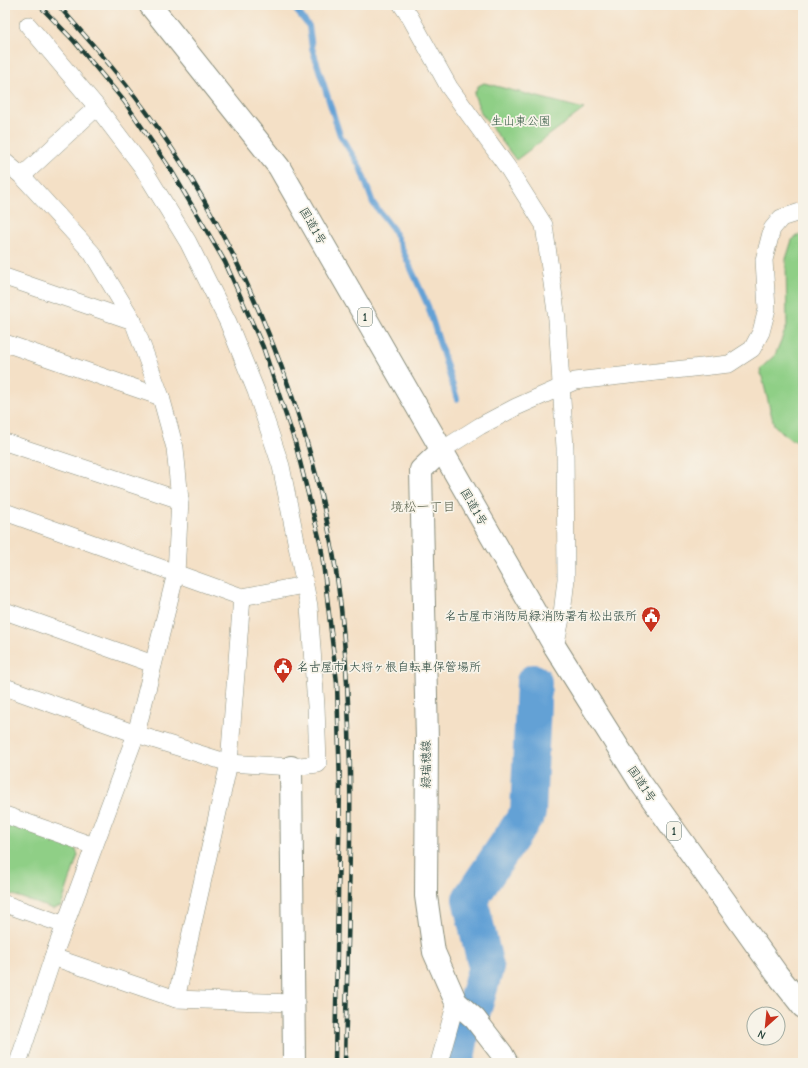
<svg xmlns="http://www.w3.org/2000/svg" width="808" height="1068" font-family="'Comic Neue','Klee One',sans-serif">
<rect width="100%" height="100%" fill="#f7f3e8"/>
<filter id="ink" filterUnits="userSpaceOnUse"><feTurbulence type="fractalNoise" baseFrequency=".025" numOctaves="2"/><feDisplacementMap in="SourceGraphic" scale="8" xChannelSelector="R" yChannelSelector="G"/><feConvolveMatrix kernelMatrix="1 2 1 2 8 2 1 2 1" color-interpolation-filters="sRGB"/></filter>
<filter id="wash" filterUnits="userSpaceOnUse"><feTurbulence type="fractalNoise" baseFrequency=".012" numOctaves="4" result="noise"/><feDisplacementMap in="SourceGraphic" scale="16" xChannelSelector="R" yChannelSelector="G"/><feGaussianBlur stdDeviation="0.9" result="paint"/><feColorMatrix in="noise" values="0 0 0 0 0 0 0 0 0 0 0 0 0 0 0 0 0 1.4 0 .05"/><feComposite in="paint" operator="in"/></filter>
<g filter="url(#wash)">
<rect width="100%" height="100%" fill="#f4e0c6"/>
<!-- green -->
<g fill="#8fcf86" stroke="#57865d">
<polygon points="484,83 584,109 516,160 481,113 474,94 478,86"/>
<polygon points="803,232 803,441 791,440 774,425 760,369 775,355 787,326 786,259 792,240"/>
<polygon points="5,821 74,845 78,855 61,906 53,909 5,892"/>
</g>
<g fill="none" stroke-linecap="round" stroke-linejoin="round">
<!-- stream -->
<polyline stroke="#64a1d5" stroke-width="6" points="292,5 309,26 312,48 340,135 360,167 373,203 393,229 428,306 457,399"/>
<!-- river -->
<polyline stroke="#64a1d5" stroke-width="36" points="456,1063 462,1031 474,1008 486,967 470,899 528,813 534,682"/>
</g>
</g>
<g filter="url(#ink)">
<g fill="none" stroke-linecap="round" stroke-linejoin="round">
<!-- minor casing -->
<g stroke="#8a8e7d" stroke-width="18">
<g id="minor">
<polyline points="402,5 410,17 449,87 508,168 544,225 557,319 565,448 566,579 562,614 555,647"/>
<polyline points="5,162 22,176 92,253 133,321 161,397 175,448 180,500 176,573 136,734 53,957 18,1063"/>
<polyline points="22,176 97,107"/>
<polyline points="5,277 133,321"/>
<polyline points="5,343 161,397"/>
<polyline points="5,442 180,500"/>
<polyline points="442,450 480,426 516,407 575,381 729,364 752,349 761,332 767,309 764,260 772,229 781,218 803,211"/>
<polyline points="5,512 242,597 304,585"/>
<polyline points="5,611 153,664"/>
<polyline points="5,687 136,734 229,763 291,767 318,764 316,706 309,606 281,466 256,391 228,322 188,242 141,165 97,107 28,25"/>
<polyline points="5,815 94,846"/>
<polyline points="5,904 65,925"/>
<polyline points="53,957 176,999 293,1003"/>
<polyline points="176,999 229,763 242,597"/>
<polyline points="439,1063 456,1002"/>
</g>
</g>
<!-- tertiary casing -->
<g stroke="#8a8e7d" stroke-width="24">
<polyline id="tertiary" points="291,767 294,1063"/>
</g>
<!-- secondary casing -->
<g stroke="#8a8e7d" stroke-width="24">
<polyline id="secondary" points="442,450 421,470 427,741 426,896 434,952 456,1002 475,1019 502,1054 507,1063"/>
</g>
<!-- trunk casing -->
<g stroke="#8a8e7d" stroke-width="24">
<polyline id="trunk" points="150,5 279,167 555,647 640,782 777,974 803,1007"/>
</g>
<!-- minor -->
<use href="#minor" stroke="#fff" stroke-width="17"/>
<!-- tertiary -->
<use href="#tertiary" stroke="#fff" stroke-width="22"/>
<!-- secondary -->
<use href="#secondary" stroke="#fff" stroke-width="22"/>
<!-- trunk -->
<use href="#trunk" stroke="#fff" stroke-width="22"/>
<!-- rail casing -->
<g stroke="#1f3d34" stroke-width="4.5">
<g id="rail">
<polyline points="39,5 74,41 124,101 171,170 225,262 263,347 295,442 321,545 337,683 340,786 335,1063"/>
<path d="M58,5C88,39 118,73 145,110C246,246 322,439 341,608C357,759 348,912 345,1063"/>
</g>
</g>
<!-- rail -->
<use href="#rail" stroke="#f7f3e8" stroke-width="3" stroke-dasharray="9" stroke-linecap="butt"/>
</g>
</g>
<!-- icons -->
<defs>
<g id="civic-pin" transform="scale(1)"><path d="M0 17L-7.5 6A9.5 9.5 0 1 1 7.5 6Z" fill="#c8321e" stroke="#f7f3e8"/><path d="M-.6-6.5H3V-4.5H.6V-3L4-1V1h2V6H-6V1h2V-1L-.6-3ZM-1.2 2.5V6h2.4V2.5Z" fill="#fff"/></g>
</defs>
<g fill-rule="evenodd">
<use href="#civic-pin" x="651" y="616"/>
<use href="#civic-pin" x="283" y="667"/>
</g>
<g text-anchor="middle" stroke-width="3.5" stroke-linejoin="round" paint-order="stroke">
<!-- shield labels -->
<g fill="#f7f3e8" stroke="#60746a" stroke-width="1">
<rect x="358" y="308" width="14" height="18" rx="3"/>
<rect x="667" y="822" width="14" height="18" rx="3"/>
</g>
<g font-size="11" font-weight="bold" fill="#1f3d34">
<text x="365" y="321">1</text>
<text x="674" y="835">1</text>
</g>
<!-- park labels -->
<g font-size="12" fill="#355a44" stroke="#f7f3e8">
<text x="521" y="125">生山東公園</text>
</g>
<!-- street labels -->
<g font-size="12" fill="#1f3d34" stroke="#f7f3e8">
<text transform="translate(313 226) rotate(60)" y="4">国道1号</text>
<text transform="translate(474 507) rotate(60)" y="4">国道1号</text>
<text transform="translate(426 764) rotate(-90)" y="4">緑瑞穂線</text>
<text transform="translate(642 784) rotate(56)" y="4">国道1号</text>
</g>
<!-- poi labels -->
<g font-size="12" fill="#1f3d34" stroke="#f7f3e8" text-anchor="end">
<text x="637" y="620">名古屋市消防局緑消防署有松出張所</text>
<text x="297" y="671" text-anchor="start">名古屋市 大将ヶ根自転車保管場所</text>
</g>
<!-- neighbourhood labels -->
<g font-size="13" fill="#5b634f" stroke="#f7f3e8">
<text x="423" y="511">境松一丁目</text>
</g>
</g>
<!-- margin -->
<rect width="808" height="1068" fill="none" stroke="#f7f3e8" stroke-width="20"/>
<!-- north arrow -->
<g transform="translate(766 1026) rotate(207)"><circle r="19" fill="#f7f3e8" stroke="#a1aaa0"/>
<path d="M0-3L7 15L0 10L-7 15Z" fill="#c8321e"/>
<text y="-6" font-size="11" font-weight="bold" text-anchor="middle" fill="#1f3d34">N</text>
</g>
</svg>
